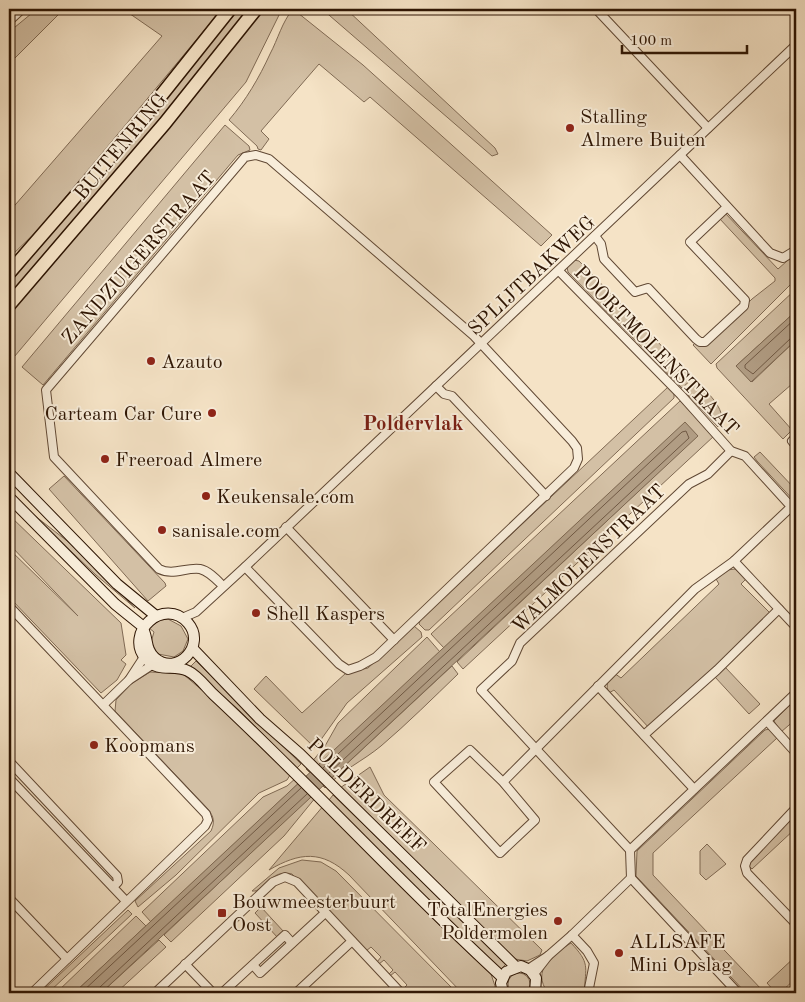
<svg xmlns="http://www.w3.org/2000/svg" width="805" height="1002" font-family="'Old Standard TT',serif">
<rect width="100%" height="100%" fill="#f5e3c6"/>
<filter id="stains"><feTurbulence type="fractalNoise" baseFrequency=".004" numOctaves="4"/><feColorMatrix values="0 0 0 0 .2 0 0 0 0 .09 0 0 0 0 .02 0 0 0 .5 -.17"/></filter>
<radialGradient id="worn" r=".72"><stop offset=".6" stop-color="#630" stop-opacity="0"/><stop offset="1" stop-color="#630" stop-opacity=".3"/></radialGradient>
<!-- green -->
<g fill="#d3c0a5" stroke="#806a54">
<polygon points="37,9 64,9 9,64 9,32"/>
<polygon points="123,9 222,9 38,230 9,258 9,212 162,36"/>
<polygon points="239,9 250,9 139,145 9,297 9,284"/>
<polygon points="263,9 282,9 246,82 9,363 9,312"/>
<path d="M293,9L363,65L552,235L541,246L370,97L364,102L319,64L261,131L269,139L261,150L258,149L257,146L229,120C246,100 259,78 270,54C278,39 282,22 293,9Z"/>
<polygon points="322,9 346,9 495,148 498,154 492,156"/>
<polygon points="225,125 249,146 250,150 238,155 43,385 22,367"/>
<polygon points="725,213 778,269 796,253 796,279 711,364 693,345 696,342 707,343 752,299 775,281 775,278 719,218"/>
<polygon points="574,260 579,261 686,371 693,378 682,388 568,272 567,267"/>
<polygon points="796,289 796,311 736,366 752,382 796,340 796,357 792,361 792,384 769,404 792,430 783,439 717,368 716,364"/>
<path d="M699,383C708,394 730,412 718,427L686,393Z"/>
<polygon points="668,387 674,393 674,398 429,630 425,630 419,624 420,620"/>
<polygon points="680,401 714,436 463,669 457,662 697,436 685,423 444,648 431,634"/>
<polygon points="760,452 796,490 796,503 757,461 754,457"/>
<polygon points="64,476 165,583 166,586 148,601 49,489"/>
<polygon points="30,512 71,544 135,608 96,575"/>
<polygon points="9,515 121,623 126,655 121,660 126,664 117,680 101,693 9,597 9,549 78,616 9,544"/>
<path d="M735,569L746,579L741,584L771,614L650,729L614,690L609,693C605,685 608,680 614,673L621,678L719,584L716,579L727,570Z"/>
<polygon points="168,619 181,626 188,639 183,651 174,657 158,654 151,642 154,632 149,628 160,620"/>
<polygon points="414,626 421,632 422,637 347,703 315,748 254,689 266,676 302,713 346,673 368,668"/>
<polygon points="427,637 440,652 310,773 306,769 325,746 338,723"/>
<polygon points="196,661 301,764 297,768 239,710 190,667"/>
<path d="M452,666L458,674C433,698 408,723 381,746C363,761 342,770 325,788L323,786Z"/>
<polygon points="725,667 760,704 749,714 715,677"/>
<path d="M150,672L183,674L224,709L290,775L287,780L259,793L176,875L138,907L135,901L211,831C215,822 214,817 208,809L115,711L116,700L132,683Z"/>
<polygon points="796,699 796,719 781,732 774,721"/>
<polygon points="769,729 777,738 653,853 653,875 763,991 760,993 746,993 636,876 637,851 765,730"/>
<polygon points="370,767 384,795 542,950 540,955 527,961 515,959 340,788"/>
<polygon points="297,777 301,781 151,922 142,912 263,797 287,786"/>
<polygon points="313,794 316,797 284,836 171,942 164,935"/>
<polygon points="333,795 507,963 501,969 441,916 329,800"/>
<path d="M324,805L446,932L491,974L495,986V993H462L349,875C322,850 300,852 269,870Z"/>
<polygon points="796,811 796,828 752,869 747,864"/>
<polygon points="707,844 726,864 706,880 700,874 700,851"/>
<path d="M302,860L321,862L336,871L457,993H407L403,989L407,985L395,972L390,976L389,974L393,970L384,960L379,964L377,962L381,957L371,947L366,951L292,874C270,868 265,893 252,891L279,868Z"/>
<polygon points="261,907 284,932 278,938 255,913"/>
<polygon points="128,910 132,914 48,993 40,993"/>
<polygon points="136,916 146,926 74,993 56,993"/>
<polygon points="159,940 166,947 116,993 101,993"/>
<path d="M571,943C590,963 586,966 584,993H548C531,970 552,955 571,943Z"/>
<polygon points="796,956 796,978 780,993 776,993 767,983"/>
<circle cx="519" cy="984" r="11"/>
</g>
<!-- water -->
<g fill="#b19d84" stroke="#7d6750">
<polygon points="796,311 796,340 751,382 736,366"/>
<polygon points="685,422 698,436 101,993 74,993"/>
</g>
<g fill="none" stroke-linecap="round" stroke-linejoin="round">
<!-- shore -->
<g stroke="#705944" stroke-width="1">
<polyline points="796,318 745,365 745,368 753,374 791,338 796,337"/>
<polyline points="323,768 682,432 686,431 689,438 329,773"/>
<polyline points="81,993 301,788"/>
<polyline points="98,993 100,987 307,794"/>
</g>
<!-- minor casing -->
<g stroke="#604834" stroke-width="10">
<g id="minor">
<polyline points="596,9 708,128"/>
<polyline points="9,21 22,9"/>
<polyline points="680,155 770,253 783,258 796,250"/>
<polyline points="595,236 601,244 604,259 635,292 648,288 696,339 700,342 705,342 744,306 745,300 690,242 727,207"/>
<polyline points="559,271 681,395 731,451 745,456 796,512"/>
<polyline points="436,386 444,394 452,396 546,496"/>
<polyline points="796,437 792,441 796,446"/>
<polyline points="286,527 394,640"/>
<polyline points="734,561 796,627"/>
<path d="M223,586C217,580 209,571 200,569C186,567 173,576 159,569L54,457L46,390L245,157L256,155L269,159L474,336L572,441L577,448L578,459L574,468L376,657L360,666L348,670L339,664L245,567"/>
<polyline points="9,606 206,814 208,820 205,826 32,993"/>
<polyline points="182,618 196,612 245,567 796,45"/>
<polyline points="129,680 152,665"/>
<polyline points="598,686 694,789"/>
<polyline points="103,705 129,680 144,657"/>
<polyline points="767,721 796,753"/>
<polyline points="644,735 717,670 779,609"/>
<polyline points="9,761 117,876 118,882 113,887"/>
<polyline points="9,778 126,901"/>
<polyline points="503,782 535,820 500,853 434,782 470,750 503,782 695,589 734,561 791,507"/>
<polyline points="796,808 747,860 745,866 747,873 796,924"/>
<polyline points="630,850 481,690 512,661 520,643 689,484 708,474 731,451"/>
<polyline points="631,878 630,850 796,693"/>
<polyline points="631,878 738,993"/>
<polyline points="9,898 67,959"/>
<polyline points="572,935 587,951 594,963 588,993"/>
<polyline points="185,964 213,993"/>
<polyline points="253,965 260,973 325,913"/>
<polyline points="528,969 548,956 572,935 631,878"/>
<polyline points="534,974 548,956"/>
<polyline points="155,993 273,882 285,877 297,882 401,993"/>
<polyline points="222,993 285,935 292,943"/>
<polyline points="296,993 352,941"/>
</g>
</g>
<!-- secondary casing -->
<g stroke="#2e1503" stroke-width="12">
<g id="secondary">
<polyline points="9,473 117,584 156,616"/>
<path d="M9,497L115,604L141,625C149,636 144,649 155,658C177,677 207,645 188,623C164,596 123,633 146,659C159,674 174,663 188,671C197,675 206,687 213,694C312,786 403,886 502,977"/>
<polyline points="193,649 260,719 300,754 516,967"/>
<polyline points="503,993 501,983 506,972 521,966 530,970 536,978 535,993"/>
</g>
</g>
<!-- trunk casing -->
<g stroke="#2e1503" stroke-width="15">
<g id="trunk">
<polyline points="9,273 140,122 230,9"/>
<polyline points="9,305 165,123 256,9"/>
</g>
</g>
<!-- minor -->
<use href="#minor" stroke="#f8edda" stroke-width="8"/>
<!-- secondary -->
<use href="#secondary" stroke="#f8edda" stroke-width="10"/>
<!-- trunk -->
<use href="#trunk" stroke="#f5e3c6" stroke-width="12"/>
</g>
<!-- markers -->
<g fill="#8f2418" stroke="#f8edda" stroke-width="2">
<circle cx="570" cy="128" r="5"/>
<circle cx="151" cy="361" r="5"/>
<circle cx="212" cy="413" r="5"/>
<circle cx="105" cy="459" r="5"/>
<circle cx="206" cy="496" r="5"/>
<circle cx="162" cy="530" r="5"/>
<circle cx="256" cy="613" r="5"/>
<circle cx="94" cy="745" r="5"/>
<rect x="217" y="908" width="10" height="10" rx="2.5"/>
<circle cx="558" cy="921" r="5"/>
<circle cx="619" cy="953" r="5"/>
</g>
<g text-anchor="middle" stroke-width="4" stroke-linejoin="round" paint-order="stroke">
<!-- poi labels -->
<g font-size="20" fill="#2e1503" stroke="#f8edda" text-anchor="start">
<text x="580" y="123">Stalling<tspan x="580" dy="23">Almere Buiten</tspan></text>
<text x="161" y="368">Azauto</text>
<text x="202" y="420" text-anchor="end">Carteam Car Cure</text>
<text x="115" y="466">Freeroad Almere</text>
<text x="216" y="503">Keukensale.com</text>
<text x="172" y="537">sanisale.com</text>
<text x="266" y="620">Shell Kaspers</text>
<text x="104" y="752">Koopmans</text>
<text x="232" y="908">Bouwmeesterbuurt<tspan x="232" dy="23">Oost</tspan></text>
<text x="548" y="916" text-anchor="end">TotalEnergies<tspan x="548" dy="23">Poldermolen</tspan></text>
<text x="629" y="948">ALLSAFE<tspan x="629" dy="23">Mini Opslag</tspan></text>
</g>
<!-- street labels -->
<g font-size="20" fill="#2e1503" stroke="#f8edda">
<text transform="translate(120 146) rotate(-50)" y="7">BUITENRING</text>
<text transform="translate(138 257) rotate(-49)" y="7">ZANDZUIGERSTRAAT</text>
<text transform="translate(531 275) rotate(-43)" y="7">SPLIJTBAKWEG</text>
<text transform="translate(657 350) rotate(46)" y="7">POORTMOLENSTRAAT</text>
<text transform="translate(588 558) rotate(-44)" y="7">WALMOLENSTRAAT</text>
<text transform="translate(367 795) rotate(44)" y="7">POLDERDREEF</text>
</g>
<!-- neighbourhood labels -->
<g font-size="21" font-weight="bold" fill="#7a1f14" stroke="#f8edda">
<text x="413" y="430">Poldervlak</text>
</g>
</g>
<!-- margin -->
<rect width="805" height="1002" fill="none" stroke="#f5e3c6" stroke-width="30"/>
<rect x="10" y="10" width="785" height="982" fill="none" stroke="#2e1503" stroke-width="2.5"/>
<rect x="15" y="15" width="775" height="972" fill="none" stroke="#2e1503"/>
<!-- scale -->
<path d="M622 45v8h125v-8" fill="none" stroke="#2e1503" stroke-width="2.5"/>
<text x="630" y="45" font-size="15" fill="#2e1503" stroke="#f8edda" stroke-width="4" paint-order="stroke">100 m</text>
<rect width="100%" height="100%" filter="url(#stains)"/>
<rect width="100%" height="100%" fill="url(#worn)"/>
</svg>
